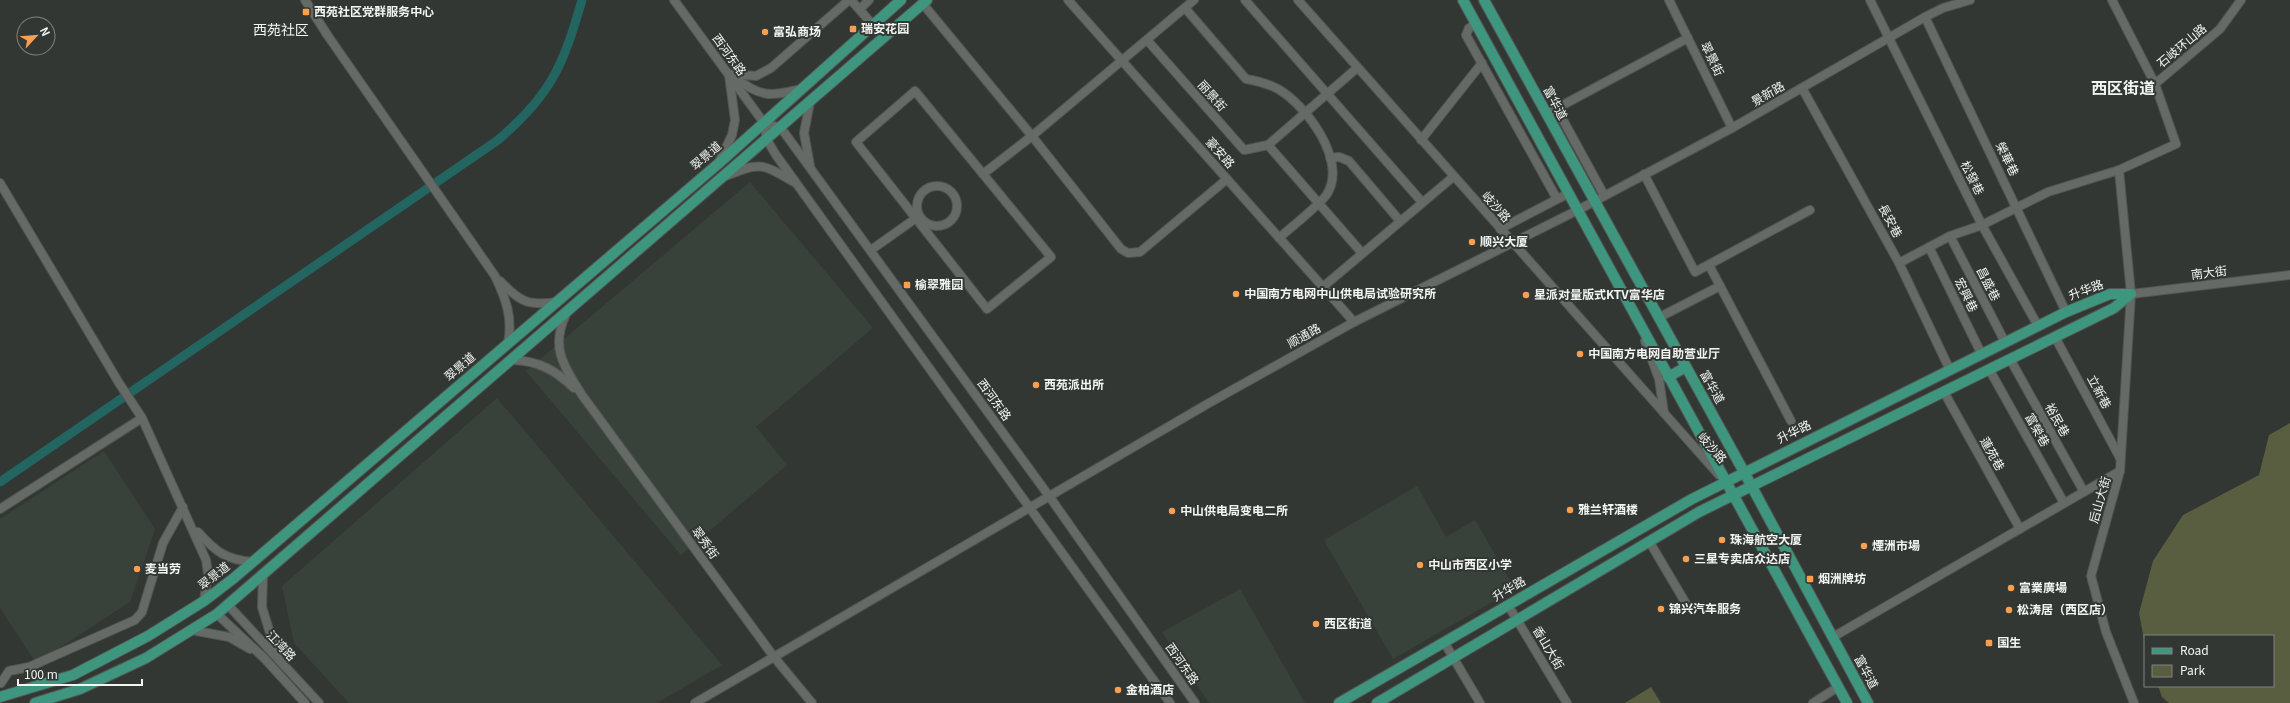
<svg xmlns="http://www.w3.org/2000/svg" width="2290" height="703" font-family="Georgia,'Noto Sans SC',serif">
<rect width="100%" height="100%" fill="#323733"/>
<!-- built -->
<g fill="#38423a">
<polygon points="750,182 873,328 756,427 787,465 681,555 526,371"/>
<polygon points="497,398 722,665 657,703 349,703 294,643 282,586"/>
<polygon points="104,451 155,529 130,602 36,663 0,608 0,519"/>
<polygon points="1417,486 1446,537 1475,520 1515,589 1393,659 1324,540"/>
<polygon points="1240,589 1305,703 1209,703 1162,632"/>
</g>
<!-- green -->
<g fill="#595e40">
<polygon points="2290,423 2290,703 2169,703 2162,697 2158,686 2273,686 2273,636 2145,636 2145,645 2139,613 2153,561 2183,515 2259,475 2269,435"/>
<polygon points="1651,687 1661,703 1625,703"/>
</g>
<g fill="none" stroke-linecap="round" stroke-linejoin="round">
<!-- canal -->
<path stroke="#236561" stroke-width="9" d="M0,482L498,140C551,95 563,66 582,0"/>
<!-- minor casing -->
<g stroke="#525653" stroke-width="10">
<g id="minor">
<path d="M305,0L328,36L495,276C506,299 513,318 508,343"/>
<polyline points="674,0 764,123 767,140 776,155 1170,703"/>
<polyline points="851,0 873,25"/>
<polyline points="1068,0 1354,322"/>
<polyline points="1245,0 1422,202"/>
<polyline points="1298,0 1719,475"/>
<polyline points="1669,0 1732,128"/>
<polyline points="1870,0 1982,225 2038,326"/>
<polyline points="2112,0 2155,84"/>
<polyline points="923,4 1032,136 1121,249 1128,253 1140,252 1227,179"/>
<path d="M1185,8L1246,79C1258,81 1267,83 1278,89C1306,105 1348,161 1327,194C1321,204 1290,228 1279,238"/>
<polyline points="860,9 869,0"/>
<polyline points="1925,17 2066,312"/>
<polyline points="1476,24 1469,28 1466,35 1557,199"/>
<polyline points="1147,40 1244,150 1268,145 1362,253"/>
<polyline points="729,74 756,76 771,68 849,0"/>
<path d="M733,77C763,97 766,97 802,89"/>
<polyline points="1802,88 1899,263 1950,370"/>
<polygon points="915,91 1051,257 987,309 856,142"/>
<polyline points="810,102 804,133 810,166"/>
<polyline points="1557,109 1604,195"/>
<polyline points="1546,114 1688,38"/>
<polyline points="764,123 781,128 1049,496 1195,703"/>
<polyline points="1421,140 1482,63"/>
<polyline points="1268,145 1357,68"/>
<polyline points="1330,158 1339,157 1349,161 1400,221"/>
<polyline points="719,162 732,135 735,120 729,75"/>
<polyline points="2119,170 2131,294 2120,471 2091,576 2106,632 2134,703"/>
<polyline points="983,174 1032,136 1194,0"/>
<polyline points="1644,174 1695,272 1810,210"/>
<path d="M726,176C761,161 762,164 794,182"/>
<polyline points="0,183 119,383 142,418 206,560 208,573 204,601"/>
<circle cx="937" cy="206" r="20"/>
<polyline points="1500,229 1569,193"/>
<polyline points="1950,236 2005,342"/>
<polyline points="1929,247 1982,355"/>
<polyline points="871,250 919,216"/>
<polyline points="1899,263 1950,236 1982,225 2048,192 2119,170 2176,144 2155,84 2220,29 2241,0"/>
<polyline points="1709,265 1791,421"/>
<path d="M500,281C520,302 528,306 557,302"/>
<polyline points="1324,286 1453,177"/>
<polyline points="2131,294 2290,275"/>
<path d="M566,314C550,348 564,366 582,395L774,657L812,703"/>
<polyline points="1658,318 1720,286"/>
<polyline points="2055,337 2120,458"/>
<polyline points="1645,341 1659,379 1664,413"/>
<polyline points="2010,359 2084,492"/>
<path d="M513,360C539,361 555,370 574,388"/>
<polyline points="1989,369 2064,503"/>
<polyline points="1944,392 2020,529"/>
<polyline points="0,509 142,418"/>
<path d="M198,532C216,552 225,559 252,562"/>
<polyline points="1649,541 1688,607"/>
<polyline points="263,576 262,607 278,659"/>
<polyline points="228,605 319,703"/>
<polyline points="1508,605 1567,703"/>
<polyline points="217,614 264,658 305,703"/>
<polyline points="191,630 229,637 250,649"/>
<polyline points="1833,637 2120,471"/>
<polyline points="1444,642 1480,703"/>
<polyline points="1,683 9,671 29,667 135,620 142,612 163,543 183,507"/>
<polyline points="695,703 1209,403 1354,322 1578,210 1732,128 1925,17 1943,8 1970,0"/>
<polyline points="1813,703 1838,687"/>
</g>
</g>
<!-- major casing -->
<g stroke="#525653" stroke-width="12">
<g id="major">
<polyline points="1463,0 1847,703"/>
<polyline points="1484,0 1744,472 1868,703"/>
<polyline points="1668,377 1686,367"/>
<polyline points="0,697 73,675 148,636 204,601 234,578 718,164 901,0"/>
<polyline points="35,703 80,689 146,658 217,614 927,0"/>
<polyline points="1339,703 1692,499 2066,312 2110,294 2131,294"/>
<polyline points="1377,703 1699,512 2114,308 2131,294"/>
</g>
</g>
<!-- minor -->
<use href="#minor" stroke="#656a66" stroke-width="8"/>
<!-- major -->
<use href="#major" stroke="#3e967f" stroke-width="10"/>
</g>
<!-- markers -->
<g fill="#fa9f4f" stroke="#323733" stroke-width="1.5">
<rect x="302" y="8" width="8" height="8" rx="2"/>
<rect x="849" y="25" width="8" height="8" rx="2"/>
<circle cx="765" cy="32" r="4"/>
<circle cx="1472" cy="242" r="4"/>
<rect x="903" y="281" width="8" height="8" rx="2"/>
<circle cx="1236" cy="294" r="4"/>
<circle cx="1526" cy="295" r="4"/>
<circle cx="1580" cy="354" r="4"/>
<circle cx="1036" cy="385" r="4"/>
<circle cx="1570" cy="510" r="4"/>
<circle cx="1172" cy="511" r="4"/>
<circle cx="1722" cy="540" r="4"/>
<circle cx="1864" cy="546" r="4"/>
<circle cx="1686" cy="559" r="4"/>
<circle cx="1420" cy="565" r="4"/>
<circle cx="137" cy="569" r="4"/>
<rect x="1806" y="575" width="8" height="8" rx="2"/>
<circle cx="2011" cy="588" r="4"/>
<circle cx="1661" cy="609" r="4"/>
<circle cx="2009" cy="610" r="4"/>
<circle cx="1316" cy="624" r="4"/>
<rect x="1985" y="639" width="8" height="8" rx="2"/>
<circle cx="1118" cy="690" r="4"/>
</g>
<g text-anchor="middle" stroke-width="4" stroke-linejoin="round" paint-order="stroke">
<!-- poi labels -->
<g font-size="12" font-weight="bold" fill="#f2f5f3" stroke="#323733" text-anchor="start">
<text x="314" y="16">西苑社区党群服务中心</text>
<text x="861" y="33">瑞安花园</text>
<text x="773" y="36">富弘商场</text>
<text x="1480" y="246">顺兴大厦</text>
<text x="915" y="289">榆翠雅园</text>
<text x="1244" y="298">中国南方电网中山供电局试验研究所</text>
<text x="1534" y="299">星派对量版式KTV富华店</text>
<text x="1588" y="358">中国南方电网自助营业厅</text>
<text x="1044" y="389">西苑派出所</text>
<text x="1578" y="514">雅兰轩酒楼</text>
<text x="1180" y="515">中山供电局变电二所</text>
<text x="1730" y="544">珠海航空大厦</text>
<text x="1872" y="550">煙洲市場</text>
<text x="1694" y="563">三星专卖店众达店</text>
<text x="1428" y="569">中山市西区小学</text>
<text x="145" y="573">麦当劳</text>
<text x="1818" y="583">烟洲牌坊</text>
<text x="2019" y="592">富業廣場</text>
<text x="1669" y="613">锦兴汽车服务</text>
<text x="2017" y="614">松涛居（西区店）</text>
<text x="1324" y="628">西区街道</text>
<text x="1997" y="647">国生</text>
<text x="1126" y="694">金柏酒店</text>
</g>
<!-- street labels -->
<g font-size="12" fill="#f2f5f3" stroke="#323733">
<text transform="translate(2182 46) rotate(-40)" y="4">石岐环山路</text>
<text transform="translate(729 55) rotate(54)" y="4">西河东路</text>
<text transform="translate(1712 59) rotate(64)" y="4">翠景街</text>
<text transform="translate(1768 94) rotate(-30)" y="4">景新路</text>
<text transform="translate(1212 96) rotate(48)" y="4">丽景街</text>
<text transform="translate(1555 103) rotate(62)" y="4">富华道</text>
<text transform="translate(1220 153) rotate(48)" y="4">豪安路</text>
<text transform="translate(706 156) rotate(-41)" y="4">翠景道</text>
<text transform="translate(2007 159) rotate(64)" y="4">榮華巷</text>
<text transform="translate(1972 178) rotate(63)" y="4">松發巷</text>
<text transform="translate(1496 207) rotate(48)" y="4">岐沙路</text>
<text transform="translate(1890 221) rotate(62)" y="4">長安巷</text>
<text transform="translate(2209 273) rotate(-7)" y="4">南大街</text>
<text transform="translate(1988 284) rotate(63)" y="4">昌盛巷</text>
<text transform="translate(2086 290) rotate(-20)" y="4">升华路</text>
<text transform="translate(1966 295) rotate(64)" y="4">宏興巷</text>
<text transform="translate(1304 336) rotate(-29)" y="4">顺通路</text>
<text transform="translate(460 367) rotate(-41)" y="4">翠景道</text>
<text transform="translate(1712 387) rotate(61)" y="4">富华道</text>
<text transform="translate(2099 392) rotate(62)" y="4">立新巷</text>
<text transform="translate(994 400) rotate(54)" y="4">西河东路</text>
<text transform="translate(2057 420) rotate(61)" y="4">裕民巷</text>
<text transform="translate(2037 430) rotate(61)" y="4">富榮巷</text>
<text transform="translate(1794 432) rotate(-26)" y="4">升华路</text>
<text transform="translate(1712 448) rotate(48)" y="4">岐沙路</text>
<text transform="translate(1992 454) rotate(61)" y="4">蓮苑巷</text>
<text transform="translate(2100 500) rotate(-74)" y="4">后山大街</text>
<text transform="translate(705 543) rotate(54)" y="4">翠秀街</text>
<text transform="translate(214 576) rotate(-38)" y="4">翠景道</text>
<text transform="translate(1509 589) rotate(-30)" y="4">升华路</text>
<text transform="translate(281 646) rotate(47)" y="4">江湾路</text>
<text transform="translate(1548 648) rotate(59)" y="4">香山大街</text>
<text transform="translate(1182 664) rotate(55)" y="4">西河东路</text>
<text transform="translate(1866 672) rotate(62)" y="4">富华道</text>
</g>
<!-- quarter labels -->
<g font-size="14" fill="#f2f5f3" stroke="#323733">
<text x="281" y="35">西苑社区</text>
</g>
<!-- district labels -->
<g font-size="16" font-weight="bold" fill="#f2f5f3" stroke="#323733">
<text x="2123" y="94">西区街道</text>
</g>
</g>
<!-- legend -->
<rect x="2144" y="635" width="130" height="52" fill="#323733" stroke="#7f8380"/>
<rect x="2152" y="648" width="20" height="6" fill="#3e967f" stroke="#7f8380"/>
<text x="2180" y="655" font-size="12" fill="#f2f5f3">Road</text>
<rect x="2152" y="665" width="20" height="12" fill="#595e40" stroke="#7f8380"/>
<text x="2180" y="675" font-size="12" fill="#f2f5f3">Park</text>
<!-- north arrow -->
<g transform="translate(36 36) rotate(64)"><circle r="19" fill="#323733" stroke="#7f8380"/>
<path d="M0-3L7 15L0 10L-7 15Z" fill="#fa9f4f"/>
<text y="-6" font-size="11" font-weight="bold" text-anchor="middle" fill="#f2f5f3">N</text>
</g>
<!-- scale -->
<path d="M18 679v6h124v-6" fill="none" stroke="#f2f5f3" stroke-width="2"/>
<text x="24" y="679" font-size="12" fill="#f2f5f3" stroke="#323733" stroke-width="3" paint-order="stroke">100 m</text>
</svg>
